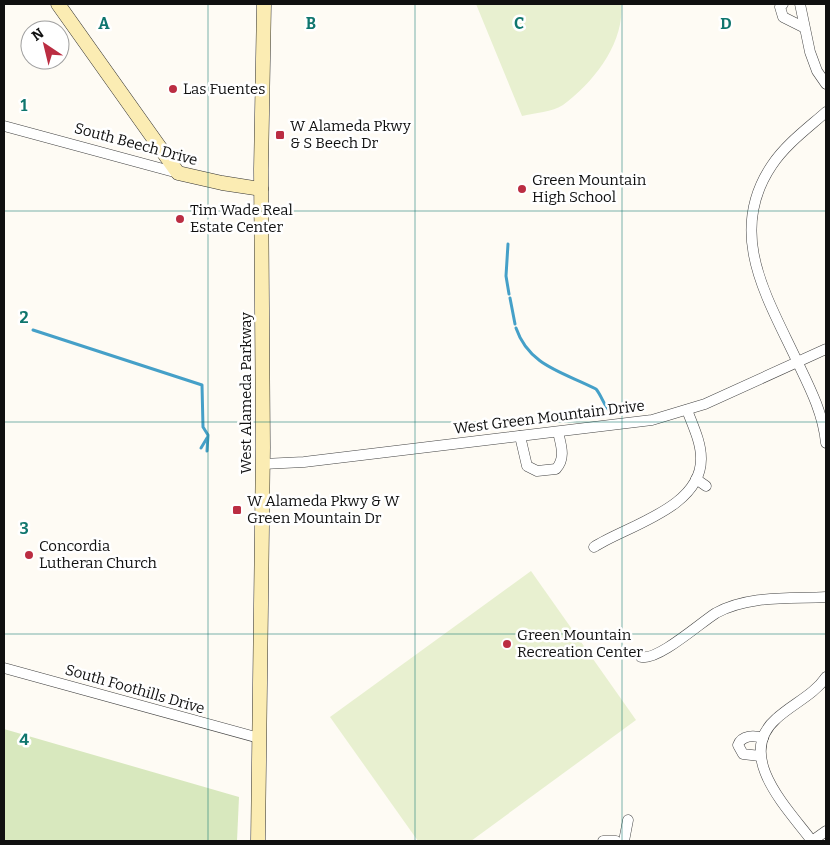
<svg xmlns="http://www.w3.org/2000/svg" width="830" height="845" font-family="Bitter,serif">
<rect width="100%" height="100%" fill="#fefbf4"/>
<!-- green -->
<polygon fill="#d8e8be" points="4,729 239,797 237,841 4,841"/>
<!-- pitch -->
<g fill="#e8f0d0">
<path d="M476,4H621C625,43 593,83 563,105C553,112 534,113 522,116Z"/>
<polygon points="531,571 636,720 471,841 418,841 330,717"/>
</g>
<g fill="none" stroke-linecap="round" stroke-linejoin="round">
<!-- stream -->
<g stroke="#45a0c8" stroke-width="3">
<polyline points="508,244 506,276 509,294"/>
<polyline points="510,298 515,324"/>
<path d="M516,328C529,366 563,372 596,389C602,396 604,407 611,412L643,408"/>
<polyline points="33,330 202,385 203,427 208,435 207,451"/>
<polyline points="201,448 207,438"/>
</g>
<!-- street casing -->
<g stroke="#434343" stroke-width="11">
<g id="street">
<polyline points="783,4 780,7 783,17 803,27"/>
<polyline points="800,4 810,52 817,71 826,84"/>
<path d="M826,112C808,128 786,144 772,165C726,233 767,297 797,361C810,388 823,413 826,443"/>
<polyline points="4,126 178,173"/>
<path d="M520,436L527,466L537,471L556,469C566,458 561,445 558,432"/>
<polyline points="263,464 304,462 652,420 705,404 826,349"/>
<polyline points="696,479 706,486"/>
<path d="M594,547C626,526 702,508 701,458C701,442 693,426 687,410"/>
<path d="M641,657C658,661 700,623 716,613C749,595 790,599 826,597"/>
<polyline points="4,668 259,738"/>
<path d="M760,756L743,754L738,745C742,735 754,735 763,738"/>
<polyline points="603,841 616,841"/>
<polyline points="624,841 628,820"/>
<path d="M812,841C789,810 734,756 776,719C792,704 814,695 826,677"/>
<polyline points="812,841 826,831"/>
</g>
</g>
<!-- secondary casing -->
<g stroke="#323232" stroke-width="15">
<g id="secondary">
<polyline points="58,4 178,173 222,183 261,189"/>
<polyline points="258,841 263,447 261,169 264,4"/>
</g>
</g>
<!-- street -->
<use href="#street" stroke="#fff" stroke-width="10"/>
<!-- secondary -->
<use href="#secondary" stroke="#fbecb3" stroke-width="14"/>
</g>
<!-- grid -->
<path fill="none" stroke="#0f766e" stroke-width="1" stroke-opacity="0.55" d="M208,4V841M415,4V841M622,4V841M4,211H826M4,422H826M4,634H826"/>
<!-- markers -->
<g fill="#bb2d42" stroke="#fff" stroke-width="2">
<circle cx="173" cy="89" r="5"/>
<rect x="275" y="130" width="10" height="10" rx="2.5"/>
<circle cx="522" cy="189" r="5"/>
<circle cx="180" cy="219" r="5"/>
<rect x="232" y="505" width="10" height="10" rx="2.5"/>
<circle cx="29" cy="555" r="5"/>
<circle cx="507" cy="644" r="5"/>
</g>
<g text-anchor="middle" stroke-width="5" stroke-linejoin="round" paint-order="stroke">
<!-- poi labels -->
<g font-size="15" fill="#101010" stroke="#fff" text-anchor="start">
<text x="183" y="94">Las Fuentes</text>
<text x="290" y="131">W Alameda Pkwy<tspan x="290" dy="17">&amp; S Beech Dr</tspan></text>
<text x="532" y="185">Green Mountain<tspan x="532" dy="17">High School</tspan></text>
<text x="190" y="215">Tim Wade Real<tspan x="190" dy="17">Estate Center</tspan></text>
<text x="247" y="506">W Alameda Pkwy &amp; W<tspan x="247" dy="17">Green Mountain Dr</tspan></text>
<text x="39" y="551">Concordia<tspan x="39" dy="17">Lutheran Church</tspan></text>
<text x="517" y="640">Green Mountain<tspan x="517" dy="17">Recreation Center</tspan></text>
</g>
<!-- street labels -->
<g font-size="15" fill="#101010" stroke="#fff">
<text transform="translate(136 144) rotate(15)" y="5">South Beech Drive</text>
<text transform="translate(246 393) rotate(-90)" y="5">West Alameda Parkway</text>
<text transform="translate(549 417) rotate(-7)" y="5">West Green Mountain Drive</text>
<text transform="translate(135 689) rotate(16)" y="5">South Foothills Drive</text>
</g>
</g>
<g font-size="16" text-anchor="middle" font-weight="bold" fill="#0f766e" stroke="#fff" stroke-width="5" stroke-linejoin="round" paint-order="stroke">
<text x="104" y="29">A</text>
<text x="311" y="29">B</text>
<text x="519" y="29">C</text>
<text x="726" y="29">D</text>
<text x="24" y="111">1</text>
<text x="24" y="323">2</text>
<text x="24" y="534">3</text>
<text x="24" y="745">4</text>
</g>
<!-- border -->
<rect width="830" height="845" fill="none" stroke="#101010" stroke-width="10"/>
<!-- north arrow -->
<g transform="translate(45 45) rotate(325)"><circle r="24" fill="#ffffff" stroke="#9f9f9f"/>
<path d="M0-4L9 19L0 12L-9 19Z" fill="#bb2d42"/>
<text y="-8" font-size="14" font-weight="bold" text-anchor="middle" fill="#101010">N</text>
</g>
</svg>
